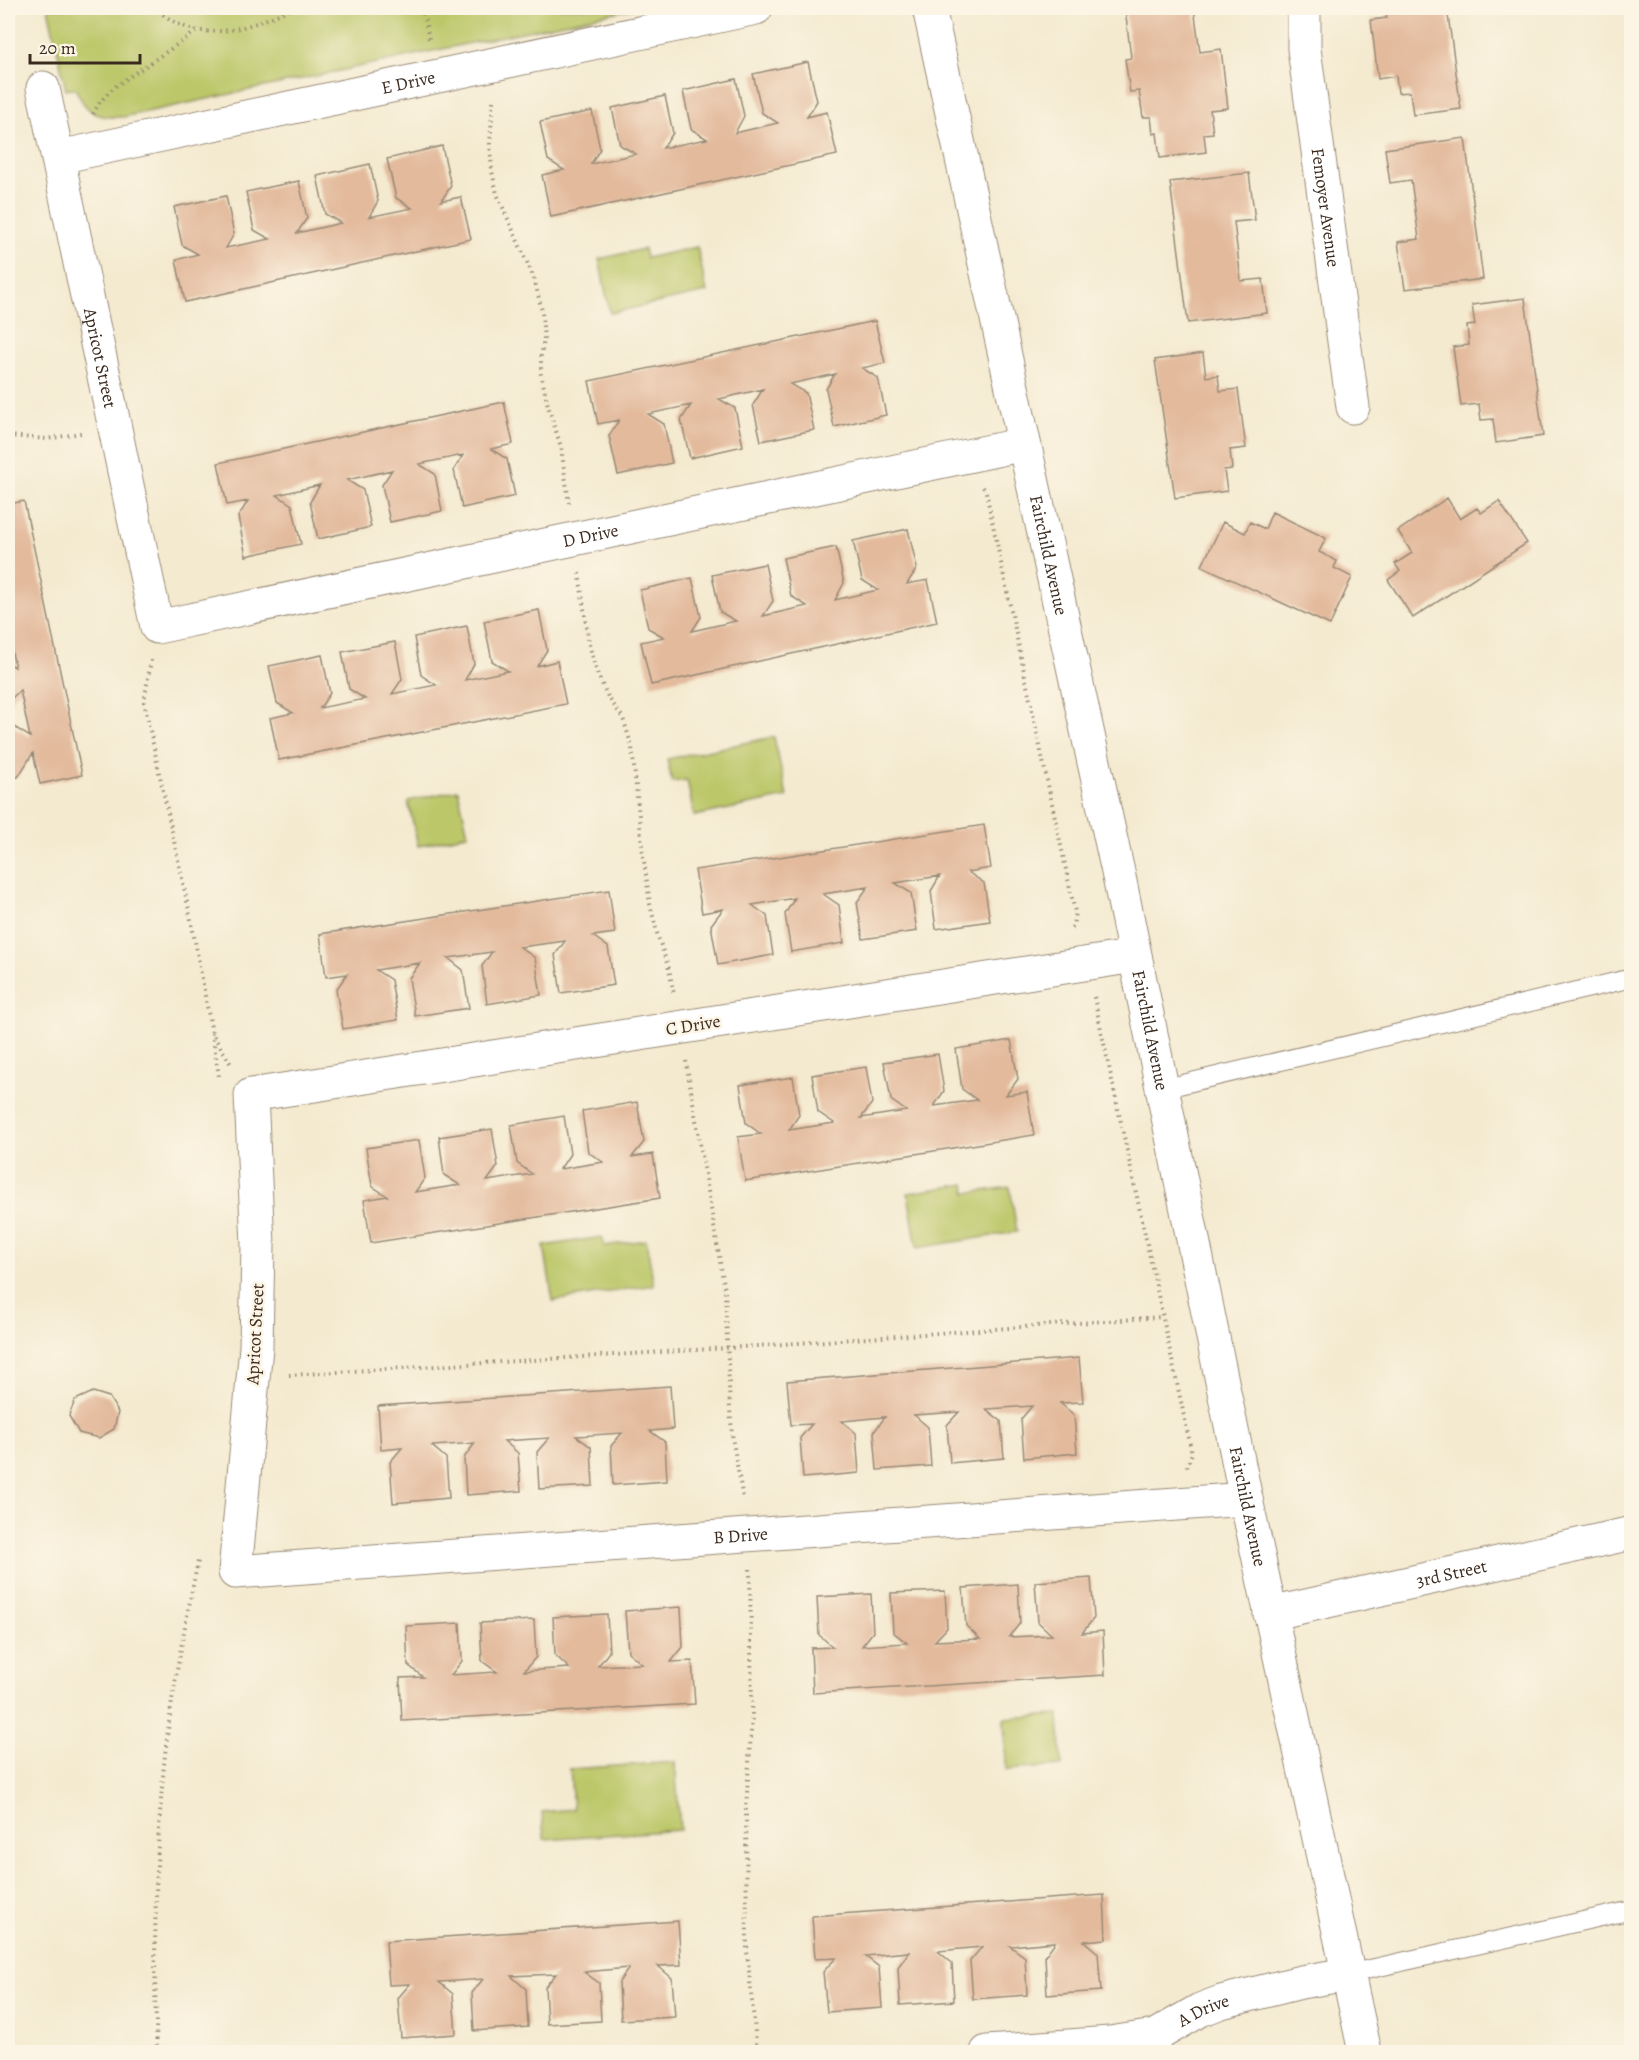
<svg xmlns="http://www.w3.org/2000/svg" width="1639" height="2060" viewBox="0 0 1639 2060" font-family="Alegreya,serif">
  <rect width="100%" height="100%" fill="#fcf5e5"/>
  <filter id="ink" filterUnits="userSpaceOnUse"><feTurbulence type="fractalNoise" baseFrequency=".0167" numOctaves="2"/><feDisplacementMap in="SourceGraphic" scale="12" xChannelSelector="R" yChannelSelector="G"/><feConvolveMatrix kernelMatrix="1 2 1 2 8 2 1 2 1" color-interpolation-filters="sRGB"/></filter>
  <filter id="wash" filterUnits="userSpaceOnUse"><feTurbulence type="fractalNoise" baseFrequency=".008" numOctaves="4" result="noise"/><feDisplacementMap in="SourceGraphic" scale="24" xChannelSelector="R" yChannelSelector="G"/><feGaussianBlur stdDeviation="1.35" result="paint"/><feColorMatrix in="noise" values="0 0 0 0 0 0 0 0 0 0 0 0 0 0 0 0 0 1.4 0 .05"/><feComposite in="paint" operator="in"/></filter>
  <g filter="url(#wash)">
    <rect width="100%" height="100%" fill="#f4ead0"/>
    <path fill="#bcc769" stroke="#7c7844" stroke-width="1.5" d="M48,8H635L123,117C96,119 86,113 75,88L66,90Z
      M697,247L707,292L610,313L599,259L644,249L646,258Z
      M774,737L787,797L694,816L687,780L672,782L667,759Z
      M458,790L468,834L418,846L408,801Z
      M965,1184L967,1193L1010,1187L1017,1232L917,1248L908,1193Z
      M602,1237L604,1246L646,1240L654,1285L553,1301L544,1246Z
      M1059,1715L1062,1766L1006,1770L1004,1718Z
      M675,1762L680,1830L544,1839L542,1812L573,1809L570,1769Z"/>
    <g id="blocks">
      <path fill="#e3ba9c" d="M1125,8H1194L1200,52L1221,49L1228,108L1210,110L1213,133L1204,134L1206,152L1160,158L1157,133L1153,134L1151,117H1143L1139,91L1130,92L1125,59L1131,58Z
        M1385,8H1447L1461,109L1413,115L1410,92L1398,93L1396,76L1378,79L1371,20L1387,18Z
        M808,62L817,101L807,117L827,112L837,155L551,217L542,175L564,170L548,160L540,122L592,111L600,149L591,164L636,154L620,145L612,108L665,96L673,133L663,148L707,139L691,129L683,91L736,79L744,116L735,133L778,123L762,113L753,74Z
        M1465,138L1483,279L1405,289L1398,242L1419,239L1411,180L1390,183L1385,149Z
        M442,146L451,186L441,201L461,197L471,239L185,302L176,260L198,254L182,245L174,207L226,196L234,234L226,248L270,239L254,230L246,192L299,181L307,218L297,233L341,223L325,214L317,176L370,164L378,201L369,217L412,208L396,198L387,159Z
        M1249,173L1255,220L1234,222L1241,281L1263,279L1267,313L1188,323L1170,182Z
        M1525,298L1543,436L1496,443L1493,419L1481,420L1479,404L1461,406L1453,347L1469,345L1467,326L1475,325L1472,305Z
        M875,321L885,363L862,368L878,378L886,415L834,427L826,389L835,374L790,384L806,393L814,430L761,441L753,405L763,389L719,399L735,408L743,446L690,458L681,420L691,405L648,414L664,424L672,463L618,475L609,436L619,420L598,424L589,381Z
        M1203,353L1206,377L1218,375L1220,391L1238,389L1246,448L1230,450L1232,469L1224,470L1227,491L1175,498L1155,360Z
        M504,402L513,444L491,449L507,459L515,496L462,508L454,470L463,455L419,464L435,474L442,511L390,522L382,485L392,470L347,480L363,490L371,527L318,539L310,502L320,485L277,495L292,505L301,544L246,556L238,517L248,501L227,505L218,463Z
        M1447,498L1460,519L1477,508L1481,513L1499,501L1527,543L1413,618L1388,580L1400,571L1395,564L1412,553L1398,531Z
        M24,501L82,775L40,784L33,753L18,777L8,779V723L30,737L20,690L8,702V663L15,667L8,633V504Z
        M1272,512L1326,538L1319,552L1337,561L1334,568L1352,577L1330,625L1202,566L1223,522L1245,533L1250,522L1265,529Z
        M908,529L917,568L907,584L928,580L937,622L651,685L641,642L664,637L648,628L640,590L692,578L701,617L692,631L736,621L720,612L712,575L765,564L773,601L763,616L807,606L791,596L783,558L836,547L844,583L835,600L878,590L862,580L853,541Z
        M539,610L547,650L537,666L557,661L566,704L279,760L270,718L293,713L277,703L269,666L322,655L330,693L320,708L365,699L349,689L342,652L395,642L402,679L392,694L436,685L421,675L414,637L467,626L474,664L465,680L508,671L492,661L484,621Z
        M984,825L991,868L968,872L984,883L990,921L936,929L931,891L940,876L895,883L911,893L917,931L863,939L857,902L868,887L823,894L839,905L844,943L791,952L785,914L795,898L752,905L767,916L773,955L718,965L711,925L723,909L702,913L695,870Z
        M609,890L615,933L593,936L608,947L614,985L561,993L555,955L565,941L520,947L535,958L541,995L487,1004L482,966L492,952L448,958L463,970L469,1008L415,1016L409,978L420,963L376,970L391,980L398,1020L343,1029L336,990L347,974L326,977L320,934Z
        M1011,1040L1018,1079L1006,1095L1027,1092L1034,1135L745,1181L738,1137L761,1134L746,1123L740,1085L793,1077L799,1115L789,1130L834,1123L818,1112L812,1075L866,1067L872,1103L861,1118L906,1111L891,1100L884,1062L938,1054L944,1091L934,1106L977,1100L962,1089L956,1049Z
        M637,1102L644,1142L632,1157L653,1154L660,1198L371,1243L364,1200L387,1196L372,1186L366,1148L419,1140L425,1178L415,1192L460,1185L444,1175L439,1137L492,1129L498,1166L487,1181L532,1174L517,1163L511,1125L564,1116L570,1154L560,1169L603,1162L588,1152L582,1111Z
        M1079,1358L1083,1402L1060,1403L1074,1415L1077,1453L1024,1458L1021,1419L1032,1406L986,1409L1001,1421L1004,1458L950,1463L947,1425L959,1412L914,1415L928,1427L931,1466L877,1470L874,1432L885,1417L842,1421L856,1433L859,1473L803,1478L800,1438L812,1424L791,1425L787,1381Z
        M670,1386L673,1429L650,1431L665,1442L667,1481L613,1485L611,1446L622,1433L576,1436L591,1447L593,1486L539,1489L537,1452L549,1438L504,1441L518,1453L521,1491L466,1495L464,1458L475,1443L432,1446L446,1458L449,1498L393,1503L390,1462L402,1448L381,1450L378,1406Z
        M93,1392L109,1397L118,1412L114,1429L99,1438L79,1433L69,1416L75,1400Z
        M1091,1578L1094,1618L1082,1633L1103,1631L1105,1675L813,1693L811,1648L833,1647L819,1635L817,1597L871,1594L873,1632L862,1646L907,1643L893,1632L891,1593L945,1591L947,1628L935,1641L980,1639L966,1626L963,1588L1018,1584L1020,1623L1009,1637L1052,1635L1038,1622L1035,1582Z
        M681,1607L683,1647L671,1662L692,1661L695,1704L402,1721L400,1678L423,1677L408,1665L406,1626L460,1623L462,1661L451,1675L497,1672L482,1661L480,1623L534,1620L536,1657L524,1671L569,1668L555,1655L553,1617L607,1614L609,1652L598,1666L642,1664L628,1652L625,1611Z
        M1104,1895L1106,1939L1084,1941L1098,1953L1101,1991L1047,1995L1045,1956L1055,1942L1010,1946L1025,1957L1027,1995L973,1999L970,1961L982,1947L938,1951L952,1963L954,2001L900,2005L898,1967L909,1952L865,1956L879,1967L882,2008L827,2012L823,1972L836,1958L815,1959L812,1916Z
        M678,1921L681,1965L658,1966L672,1978L675,2017L621,2020L619,1982L629,1968L584,1972L599,1983L601,2021L547,2024L545,1987L556,1974L511,1976L526,1989L528,2027L474,2031L472,1993L483,1979L439,1982L453,1994L456,2034L401,2038L398,1998L410,1984L389,1985L386,1941Z"/>
    </g>
  </g>
  <g filter="url(#ink)">
    <use href="#blocks" fill-opacity="0" stroke="#988a77" stroke-width="1.5"/>
    <g fill="none" stroke-linecap="round" stroke-linejoin="round">
      <g stroke="#988a77" stroke-width="20">
        <path id="service" d="M1162,1089L1632,978
          M1348,1974L1632,1910"/>
      </g>
      <g stroke="#988a77" stroke-width="35">
        <g id="minor">
          <path id="s1" d="M929,8L1118,872L1246,1499L1365,2052"/>
          <path id="s2" d="M1304,8V49L1353,407"/>
          <path id="s3" d="M43,88L157,627L1024,444"/>
          <path id="s4" d="M59,157L756,8"/>
          <path id="s5" d="M1135,956L251,1095L258,1245L256,1347L235,1572L1246,1499"/>
          <path id="s6" d="M1270,1614L1632,1533"/>
          <path id="s7" d="M987,2052L1110,2043L1155,2036L1200,2010L1221,2002L1301,1982L1348,1974"/>
        </g>
      </g>
      <path stroke="#988a77" stroke-width="4" stroke-dasharray="1.5 4.5" stroke-linecap="butt" d="M153,8C163,14 174,23 185,27C222,40 260,22 293,8
        M422,8L430,43
        M493,101L490,144L492,171L497,194L534,278L542,311L544,340L541,356V374L548,406L561,447L569,503
        M93,114L100,102L113,88L200,29
        M8,436L47,439L81,433
        M983,487L986,492L1075,912L1073,926L1070,930
        M579,573L589,644L597,673L608,697L623,718L632,747L642,846L650,904L658,937L669,969L674,995
        M151,660L144,702L191,920L212,1033L232,1066
        M1094,997L1192,1453L1187,1467
        M212,1033L219,1076
        M686,1061L725,1291L730,1410L733,1442L743,1499
        M289,1375L728,1348L1162,1317
        M750,1569L752,1716L746,1809L747,1951L757,2052
        M157,2052C153,1953 155,1854 165,1755C172,1690 185,1625 198,1561"/>
      <use href="#service" stroke="#fff" stroke-width="18"/>
      <use href="#minor" stroke="#fff" stroke-width="33"/>
    </g>
  </g>
  <g text-anchor="middle" dominant-baseline="central" stroke-width="5" stroke-linejoin="round" paint-order="stroke">
    <g font-size="18" fill="#3b2a1e" stroke="#fcf5e5">
      <text stroke="none"><textPath href="#s4" startOffset="357">E Drive</textPath></text>
      <text stroke="none"><textPath href="#s2" startOffset="201">Femoyer Avenue</textPath></text>
      <text stroke="none"><textPath href="#s3" startOffset="276">Apricot Street</textPath></text>
      <text stroke="none"><textPath href="#s3" startOffset="994">D Drive</textPath></text>
      <text stroke="none"><textPath href="#s1" startOffset="560">Fairchild Avenue</textPath></text>
      <text transform="translate(693 1025) rotate(-9)">C Drive</text>
      <text stroke="none"><textPath href="#s1" startOffset="1046">Fairchild Avenue</textPath></text>
      <text transform="translate(255 1334) rotate(-87)">Apricot Street</text>
      <text stroke="none"><textPath href="#s1" startOffset="1532">Fairchild Avenue</textPath></text>
      <text stroke="none"><textPath href="#s5" startOffset="1880">B Drive</textPath></text>
      <text stroke="none"><textPath href="#s6" startOffset="186">3rd Street</textPath></text>
      <text stroke="none"><textPath href="#s7" startOffset="224">A Drive</textPath></text>
    </g>
  </g>
  <rect width="1639" height="2060" fill="none" stroke="#fcf5e5" stroke-width="30"/>
  <path d="M30 54v9h110v-9" fill="none" stroke="#3b2a1e" stroke-width="3"/>
  <text x="39" y="54" font-size="18" fill="#3b2a1e" stroke="#fcf5e5" stroke-width="4.5" paint-order="stroke">20 m</text>
</svg>
